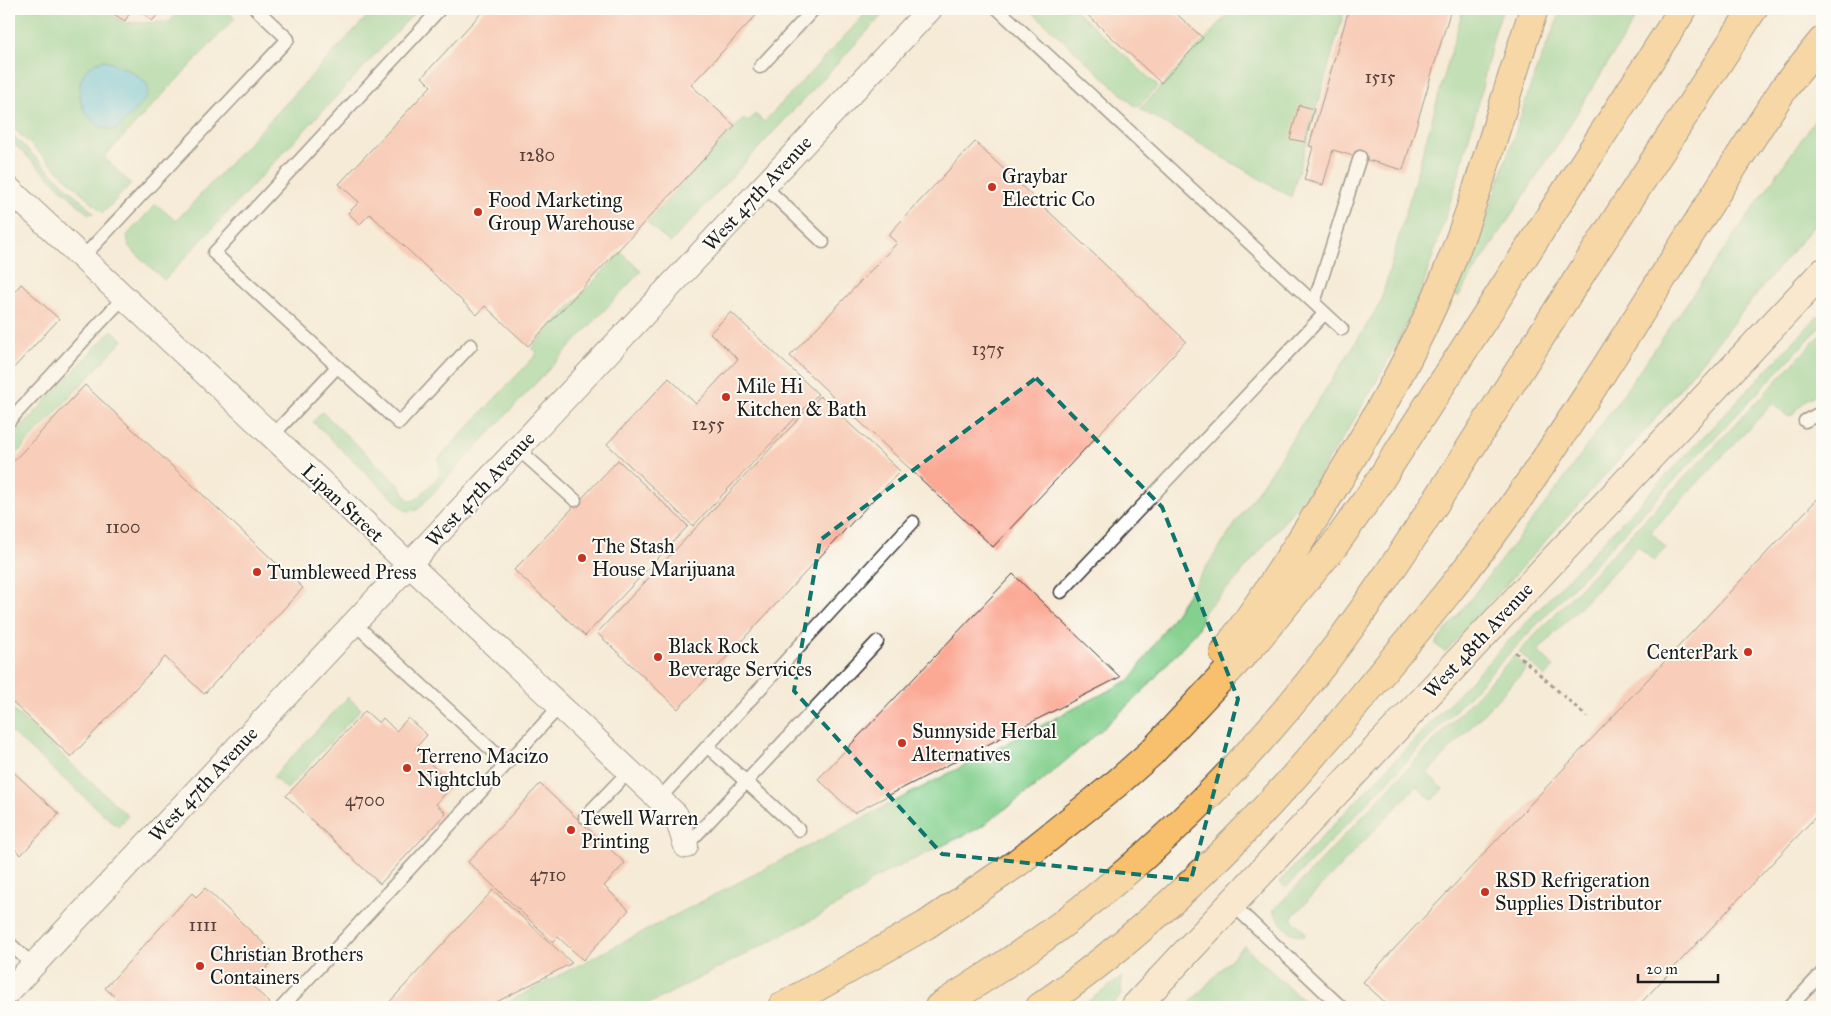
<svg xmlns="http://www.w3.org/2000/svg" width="1831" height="1016" viewBox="0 0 1831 1016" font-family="'IM FELL Great Primer',serif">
  <rect width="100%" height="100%" fill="#fdfcf7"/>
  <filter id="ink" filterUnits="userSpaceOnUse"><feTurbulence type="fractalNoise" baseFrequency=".02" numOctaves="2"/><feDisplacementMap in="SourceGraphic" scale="10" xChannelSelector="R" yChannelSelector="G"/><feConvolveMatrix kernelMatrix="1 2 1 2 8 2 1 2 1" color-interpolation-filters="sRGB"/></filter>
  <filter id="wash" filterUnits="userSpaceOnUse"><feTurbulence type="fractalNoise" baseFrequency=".0096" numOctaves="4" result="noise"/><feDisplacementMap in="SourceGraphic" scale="20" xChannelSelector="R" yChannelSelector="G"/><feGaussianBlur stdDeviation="1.12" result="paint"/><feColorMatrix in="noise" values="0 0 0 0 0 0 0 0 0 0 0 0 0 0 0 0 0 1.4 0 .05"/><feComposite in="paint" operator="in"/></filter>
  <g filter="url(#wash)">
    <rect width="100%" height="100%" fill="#f6ebd7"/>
    <path fill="#84d08e" stroke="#507655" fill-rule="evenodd" d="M9,9H101L125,23L169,22L181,9H225L235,18L104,157L131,184L103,213L9,124ZM104,60L131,71L148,85L117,130C108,130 102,126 96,121C68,100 84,87 96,62Z
      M374,9H418L164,280L129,247L127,235L156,204L176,221Z
      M870,9H888L670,243L647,222L743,119L748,122L755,114L764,122Z
      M1029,9H1074L1158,86L1137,108Z
      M1233,9H1345L1291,197L1140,109Z
      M1463,9H1503L1494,34L1479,101L1456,184L1423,286L1404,329L1378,379L1349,428L1305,496L1235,581L1204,611L1198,629L1145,689L1099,732L1035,787L979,828L873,879L859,893L819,916L643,1007H498L1131,679L1326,389L1380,304Z
      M1562,9H1641L1559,142L1458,297L1454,292L1489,211L1535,73Z
      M1822,110V216L1758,292L1651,424L1445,652L1435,644L1556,490Z
      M9,132L94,213L88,214L9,139Z
      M621,252L641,271L417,510L406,511L313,422L322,412L400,486L408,500L413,501L419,497L441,474L439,458L537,354L531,348Z
      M1819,315L1822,318V325L1286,888L1279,882Z
      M112,330L123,340L9,462V440Z
      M1822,333V393C1809,395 1800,406 1791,416L1786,415L1773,403L1651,532L1666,548L1654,561L1638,546L1538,651L1554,667L1545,677L1519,652Z
      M1514,656L1527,668L1427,773L1443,789L1432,800L1416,786L1291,918L1306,933L1304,936C1285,934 1283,925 1273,911Z
      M348,697L361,709L287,789L273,777Z
      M9,706L128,816L118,827L9,730Z
      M1244,945V946L1310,1007H1186Z
      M1122,977L1121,995L1110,1007H1080Z"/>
    <path fill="#63c7e1" stroke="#40727e" d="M104,60L131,71L148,85L147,97L117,130C78,132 63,69 104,60Z"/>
    <g id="blocks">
      <path fill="#fba994" d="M105,9H132L125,21Z
        M139,9H163L152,21Z
        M485,9H762L691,85L735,126L528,346L485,306L477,315L370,214L360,224L348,213L359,202L339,184L431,86L422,77Z
        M1081,9H1171L1203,38L1161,83Z
        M1349,9H1451L1403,170L1333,150L1323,185L1304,180L1313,147L1309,146Z
        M1299,105L1314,109L1305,142L1290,139Z
        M975,142L1186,341L993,547L790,356L897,243L888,235Z
        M21,284L59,319L9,373V298Z
        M731,312L818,394L693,526L607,444L669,378L696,404L738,359L710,333Z
        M85,385L303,588L204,694L165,657L71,757L9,699V466Z
        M820,396L900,471L678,709L597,633Z
        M618,460L688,526L585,636L514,570Z
        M1822,494V810L1637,1007H1390L1363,982Z
        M1013,574L1120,677L854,813L818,779Z
        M365,711L379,723L383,718L396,731L408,718L427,735L415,749L453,785L436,804L446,813L380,884L286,796Z
        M9,768L59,814L21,855L9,843Z
        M540,784L625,863L604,886L629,910L583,960L558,937L553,942L468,862Z
        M205,888L274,953L267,960L270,964L259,976L256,973L248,982L270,1003L266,1007H126L105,988L192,893L196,897Z
        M493,890L572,963L487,1007H385Z"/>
    </g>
  </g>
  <g filter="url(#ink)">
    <use href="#blocks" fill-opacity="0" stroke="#3d3b38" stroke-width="1"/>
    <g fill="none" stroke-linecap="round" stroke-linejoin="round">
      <g stroke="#3d3b38" stroke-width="15">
        <path id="lane" d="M440,9L214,253L399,423L471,345
          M998,9L1342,329
          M760,67L814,9
          M764,186L823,242
          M82,258L288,39L256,9
          M1314,303L1360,157
          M9,421L124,297
          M1805,421L1822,412
          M272,436L337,367
          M517,448L575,500
          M1061,592L1325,313
          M354,623L507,764
          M707,746L799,830
          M659,799L913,522
          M585,817L629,771
          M686,846L877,642
          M1232,904L1341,1007
          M9,943L33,965
          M282,1007L560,706
          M1790,1007L1822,973"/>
      </g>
      <g stroke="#3d3b38" stroke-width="26">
        <path id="street" d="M9,189L676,815L686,846
          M9,991L930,9"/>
      </g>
      <g stroke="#3d3b38" stroke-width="30">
        <path id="secondary" d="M1135,1007L1822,273"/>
      </g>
      <g stroke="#3d3b38" stroke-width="30">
        <path id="highway" d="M1224,653C1262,601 1297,547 1331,492C1374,422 1415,351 1446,275C1481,188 1504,97 1534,9
          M782,1007L926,925L1017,863L1117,783L1151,753L1254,643L1333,547L1373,491L1683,9
          M939,1007C983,979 1027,951 1069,919C1171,839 1265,744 1342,639C1412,544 1473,443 1536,344C1607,232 1681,121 1753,9
          M1040,1007C1165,920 1266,814 1362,697C1413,635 1465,574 1511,509C1607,372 1692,227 1785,87L1822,41"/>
      </g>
      <path stroke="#3d3b38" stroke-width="3" stroke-dasharray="4 4" stroke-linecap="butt" d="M1515,652L1587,717"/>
      <use href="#lane" stroke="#fff" stroke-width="12"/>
      <use href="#street" stroke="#fff" stroke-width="24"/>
      <use href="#secondary" stroke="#fce5c4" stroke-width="28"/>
      <use href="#highway" stroke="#f8bf6c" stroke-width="28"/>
    </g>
  </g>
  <path d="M0 0H1831V1016H0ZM1036,378L1162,507L1238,699L1191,880L942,854L794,691L820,540Z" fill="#f6ebd7" fill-opacity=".55" fill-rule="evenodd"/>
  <path fill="none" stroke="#0f766e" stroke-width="4" stroke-dasharray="10 6" stroke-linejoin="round" d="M1036,378L1162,507L1238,699L1191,880L942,854L794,691L820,540Z"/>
  <g fill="#c8321e" stroke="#fdfcf7" stroke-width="2">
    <circle cx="992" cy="187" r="5"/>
    <circle cx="478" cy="212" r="5"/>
    <circle cx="726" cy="397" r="5"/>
    <circle cx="582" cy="558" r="5"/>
    <circle cx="257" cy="572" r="5"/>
    <circle cx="1748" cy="652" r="5"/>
    <circle cx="658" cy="657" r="5"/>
    <circle cx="902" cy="743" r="5"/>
    <circle cx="407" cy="768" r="5"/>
    <circle cx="571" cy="830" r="5"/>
    <circle cx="1485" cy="892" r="5"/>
    <circle cx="200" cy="966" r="5"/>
  </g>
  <g text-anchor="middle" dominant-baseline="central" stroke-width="4" stroke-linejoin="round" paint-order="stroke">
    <g font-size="18" fill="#543f3a">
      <text x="1380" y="77">1515</text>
      <text x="537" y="155">1280</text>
      <text x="988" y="349">1375</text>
      <text x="708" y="424">1255</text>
      <text x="123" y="527">1100</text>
      <text x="365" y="800">4700</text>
      <text x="548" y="875">4710</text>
      <text x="203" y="925">1111</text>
    </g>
    <g font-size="20" fill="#1c1c1c" stroke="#fdfcf7" text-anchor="start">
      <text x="1002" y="176">Graybar<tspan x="1002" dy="23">Electric Co</tspan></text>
      <text x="488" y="200">Food Marketing<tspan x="488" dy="23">Group Warehouse</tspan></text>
      <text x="736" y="386">Mile Hi<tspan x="736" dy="23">Kitchen &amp; Bath</tspan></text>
      <text x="592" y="546">The Stash<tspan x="592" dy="23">House Marijuana</tspan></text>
      <text x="267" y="572">Tumbleweed Press</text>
      <text x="668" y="646">Black Rock<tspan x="668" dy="23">Beverage Services</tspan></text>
      <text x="1738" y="652" text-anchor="end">CenterPark</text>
      <text x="912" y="731">Sunnyside Herbal<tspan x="912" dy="23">Alternatives</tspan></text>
      <text x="417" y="756">Terreno Macizo<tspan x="417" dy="23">Nightclub</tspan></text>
      <text x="581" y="818">Tewell Warren<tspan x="581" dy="23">Printing</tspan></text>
      <text x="1495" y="880">RSD Refrigeration<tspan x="1495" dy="23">Supplies Distributor</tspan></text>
      <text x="210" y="954">Christian Brothers<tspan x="210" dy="23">Containers</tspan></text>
    </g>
    <g font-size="20" fill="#1c1c1c" stroke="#fdfcf7">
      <text transform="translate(757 193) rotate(-47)">West 47th Avenue</text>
      <text transform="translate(480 489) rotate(-47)">West 47th Avenue</text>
      <text transform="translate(343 503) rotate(43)">Lipan Street</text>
      <text transform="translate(1478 640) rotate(-47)">West 48th Avenue</text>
      <text transform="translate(203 784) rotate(-47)">West 47th Avenue</text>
    </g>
  </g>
  <rect width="1831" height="1016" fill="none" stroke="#fdfcf7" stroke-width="30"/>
  <path d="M1638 974v8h80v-8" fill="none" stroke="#1c1c1c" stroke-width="2.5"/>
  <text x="1646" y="974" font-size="15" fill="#1c1c1c" stroke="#fdfcf7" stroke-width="4" paint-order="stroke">20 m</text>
</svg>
